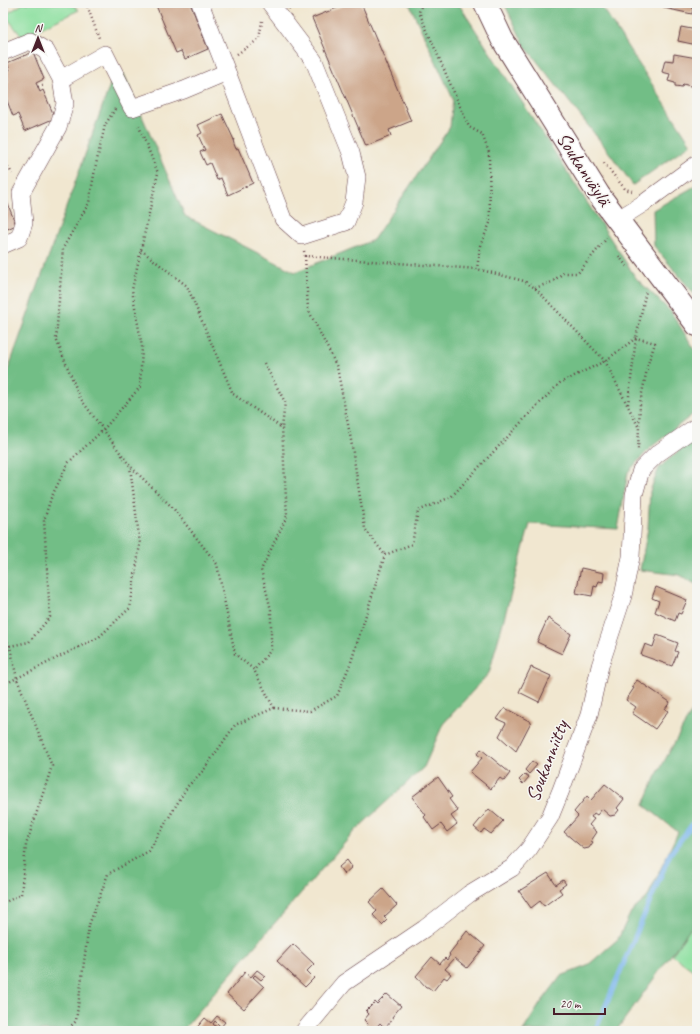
<svg xmlns="http://www.w3.org/2000/svg" width="700" height="1034" viewBox="0 0 700 1034" font-family="Caveat,sans-serif">
  <rect width="100%" height="100%" fill="#f6f6f2"/>
  <filter id="ink" filterUnits="userSpaceOnUse"><feTurbulence type="fractalNoise" baseFrequency=".025" numOctaves="2"/><feDisplacementMap in="SourceGraphic" scale="8" xChannelSelector="R" yChannelSelector="G"/><feConvolveMatrix kernelMatrix="1 2 1 2 8 2 1 2 1" color-interpolation-filters="sRGB"/></filter>
  <filter id="wash" filterUnits="userSpaceOnUse"><feTurbulence type="fractalNoise" baseFrequency=".012" numOctaves="4" result="noise"/><feDisplacementMap in="SourceGraphic" scale="16" xChannelSelector="R" yChannelSelector="G"/><feGaussianBlur stdDeviation="0.9" result="paint"/><feColorMatrix in="noise" values="0 0 0 0 0 0 0 0 0 0 0 0 0 0 0 0 0 1.4 0 .05"/><feComposite in="paint" operator="in"/></filter>
  <g filter="url(#wash)">
    <rect width="100%" height="100%" fill="#f1e7d0"/>
    <path fill="#8ee0a0" stroke="#6c8066" d="M24,3H71L79,10L22,37L5,15Z
      M697,919V973L672,955Z"/>
    <path fill="#72be86" stroke="#5e6e58" d="M409,3H458L636,278L671,312L697,353V411L650,448L628,472L618,529L530,524L489,673L443,724L424,767L356,830L266,933L182,1031H3V384L111,82L124,74L185,216L295,272L373,240L450,127L453,99Z
      M504,3H599L691,144L633,185L605,147L525,46Z
      M697,185V293L695,295L654,246L653,210Z
      M697,438V585L680,575L640,570L648,528L650,491L659,468L677,452Z
      M697,702V919L616,1031H523L540,1004L561,976L587,966L618,939L631,912L647,898L678,832L644,805L655,778Z"/>
    <g fill="none" stroke-linecap="round" stroke-linejoin="round">
      <path stroke="#79b5eb" stroke-width="5" d="M595,1031L670,854L697,818"/>
    </g>
    <g id="blocks">
      <path fill="#cca589" d="M155,3H190L208,49L185,59L181,51L176,53Z
        M286,3H305L289,9Z
        M349,3H361L411,121L389,130L391,136L366,146L312,18Z
        M665,3H690L693,9L692,14L664,8Z
        M681,27L697,30V45L678,41Z
        M33,52L44,79L36,83L40,92L43,90L55,118L25,131L18,114L13,116L4,93L8,92L4,83L9,81L6,72L10,70L7,63Z
        M674,54L697,58V75L694,87L683,84L682,87L675,86V83L668,81L670,74L662,72L665,60L673,61Z
        M222,114L234,140H233L234,144L236,149L238,148L253,183L228,195L221,178L217,180L210,163L206,165L200,152L205,150L198,135L202,133L198,125Z
        M5,197L16,225L3,231V198Z
        M581,568L604,573L603,582L599,581L597,587L594,586L592,596L576,593Z
        M656,587L687,600L681,614L678,613L675,621L655,612L659,601L652,598Z
        M548,618L571,634L562,654L537,642Z
        M657,635L678,643L675,651L678,652L672,666L641,655L645,644L653,647Z
        M531,667L551,676L539,702L519,692Z
        M637,680L670,702L665,709L668,711L655,729L632,713L636,707L626,700L634,688L632,687Z
        M505,708L531,722L516,751L499,736L506,723L497,719Z
        M481,749L510,773L504,781L500,778L491,789L470,772L482,758L477,754Z
        M532,761L537,765L529,774L525,770Z
        M525,774L529,777L523,784L519,780Z
        M438,777L452,797L449,799L458,811L451,816L457,824L447,832L441,824L433,830L424,817L426,815L412,797Z
        M605,784L624,799L617,808L619,810L615,815L610,816L602,809L597,815L594,813L591,817L594,819L589,825L597,832L591,841L593,842L589,848L584,849L564,832L578,816L574,812L587,796L591,800Z
        M489,809L503,821L491,834L484,829L481,833L474,827Z
        M347,860L352,867L344,874L339,867Z
        M548,873L556,885L563,880L566,884L559,889L562,893L544,906L540,901L531,908L519,891Z
        M383,889L397,905L384,917L387,920L382,925L373,915L377,911L369,902Z
        M467,931L485,946L467,968L455,958L445,969L451,974L447,979L444,977L433,991L428,987H426L416,976L432,957L440,964L445,958L447,960L450,955L449,954Z
        M293,944L314,964L307,971L314,978L305,987L277,961Z
        M257,970L265,976L261,980L255,975L253,977L264,987L244,1009L227,994L245,972L251,977Z
        M387,994L401,1006L392,1017L393,1019L385,1028L380,1023L373,1031L367,1026L368,1024L364,1020L369,1014L366,1011L375,1002L377,1004Z
        M217,1016L225,1022L221,1027L215,1021L213,1024L221,1031H194L205,1018L211,1023Z"/>
    </g>
  </g>
  <g filter="url(#ink)">
    <use href="#blocks" fill-opacity="0" stroke="#633d44" stroke-width="1"/>
    <g fill="none" stroke-linecap="round" stroke-linejoin="round">
      <g stroke="#633d44" stroke-width="18">
        <path id="minor" d="M200,3L227,72
          M3,52L30,41L46,51L61,79
          M617,220L644,203L697,164
          M3,245L19,238L24,223L21,193L58,127L65,104L61,79L105,54L132,108L184,90L227,72L283,219L302,236L346,222L354,202L357,177L351,153L314,61L270,3
          M304,1031L344,983L424,929L469,894L512,868L529,849L550,817L561,790L589,715L600,666L623,596L631,557L634,495L641,470L657,454L697,426"/>
      </g>
      <g stroke="#633d44" stroke-width="24">
        <path id="major" d="M485,3L502,39L599,195L697,325"/>
      </g>
      <path stroke="#633d44" stroke-width="2.5" stroke-dasharray="1 3" stroke-linecap="butt" d="M86,3L99,38
        M422,3L419,12L469,127L482,134L489,153L490,223L480,246L477,269
        M237,54L259,39L262,21
        M38,87L45,85
        M115,109L105,125L95,169L89,203L63,248L56,339L80,398L130,466L173,508L217,564L235,654L254,670L274,708
        M3,156L12,174
        M604,163L625,189L632,191
        M141,250L187,286L233,394L282,428L287,516L261,570L271,610V650L254,670
        M304,251L305,256L477,269L524,281L535,288L605,361L638,426
        M305,256L308,309L337,367L351,440L365,529L385,555
        M619,256L628,268
        M535,288L552,282L563,273H578L607,238
        M264,363L285,402L282,428
        M628,404L636,338L646,291
        M3,635L10,646L17,679L52,766L26,845L21,895L3,903
        M3,656L10,646L29,642L50,617L44,520L51,498L68,463L103,430L140,387L142,347L132,290L158,173L138,124
        M3,685L99,637L130,608L140,544L130,467
        M66,1031L76,1021L89,925L108,874L149,851L187,787L203,771L235,725L274,708L310,711L337,696L351,662L385,555L412,544L418,511L451,497L529,414L560,383L605,361L636,338L655,343L648,364L640,403L638,450"/>
      <use href="#minor" stroke="#fff" stroke-width="17"/>
      <use href="#major" stroke="#fff" stroke-width="22"/>
    </g>
  </g>
  <g text-anchor="middle" dominant-baseline="central" stroke-width="3" stroke-linejoin="round" paint-order="stroke">
    <g font-size="20" fill="#4a1f2b" stroke="#f6f6f2">
      <text transform="translate(584 169) rotate(57)">Soukanväylä</text>
      <text transform="translate(547 761) rotate(-69)">Soukanniitty</text>
    </g>
  </g>
  <rect width="700" height="1034" fill="none" stroke="#f6f6f2" stroke-width="16"/>
  <g transform="translate(38 38)" stroke="#f6f6f2" stroke-width="3" paint-order="stroke">
  <path d="M0-3L7 15L0 10L-7 15Z" fill="#4a1f2b"/>
  <text y="-6" font-size="11" font-weight="bold" text-anchor="middle" fill="#4a1f2b">N</text>
  </g>
  <path d="M554 1008v6h51v-6" fill="none" stroke="#4a1f2b" stroke-width="2"/>
  <text x="560" y="1008" font-size="12" fill="#4a1f2b" stroke="#f6f6f2" stroke-width="3" paint-order="stroke">20 m</text>
</svg>
